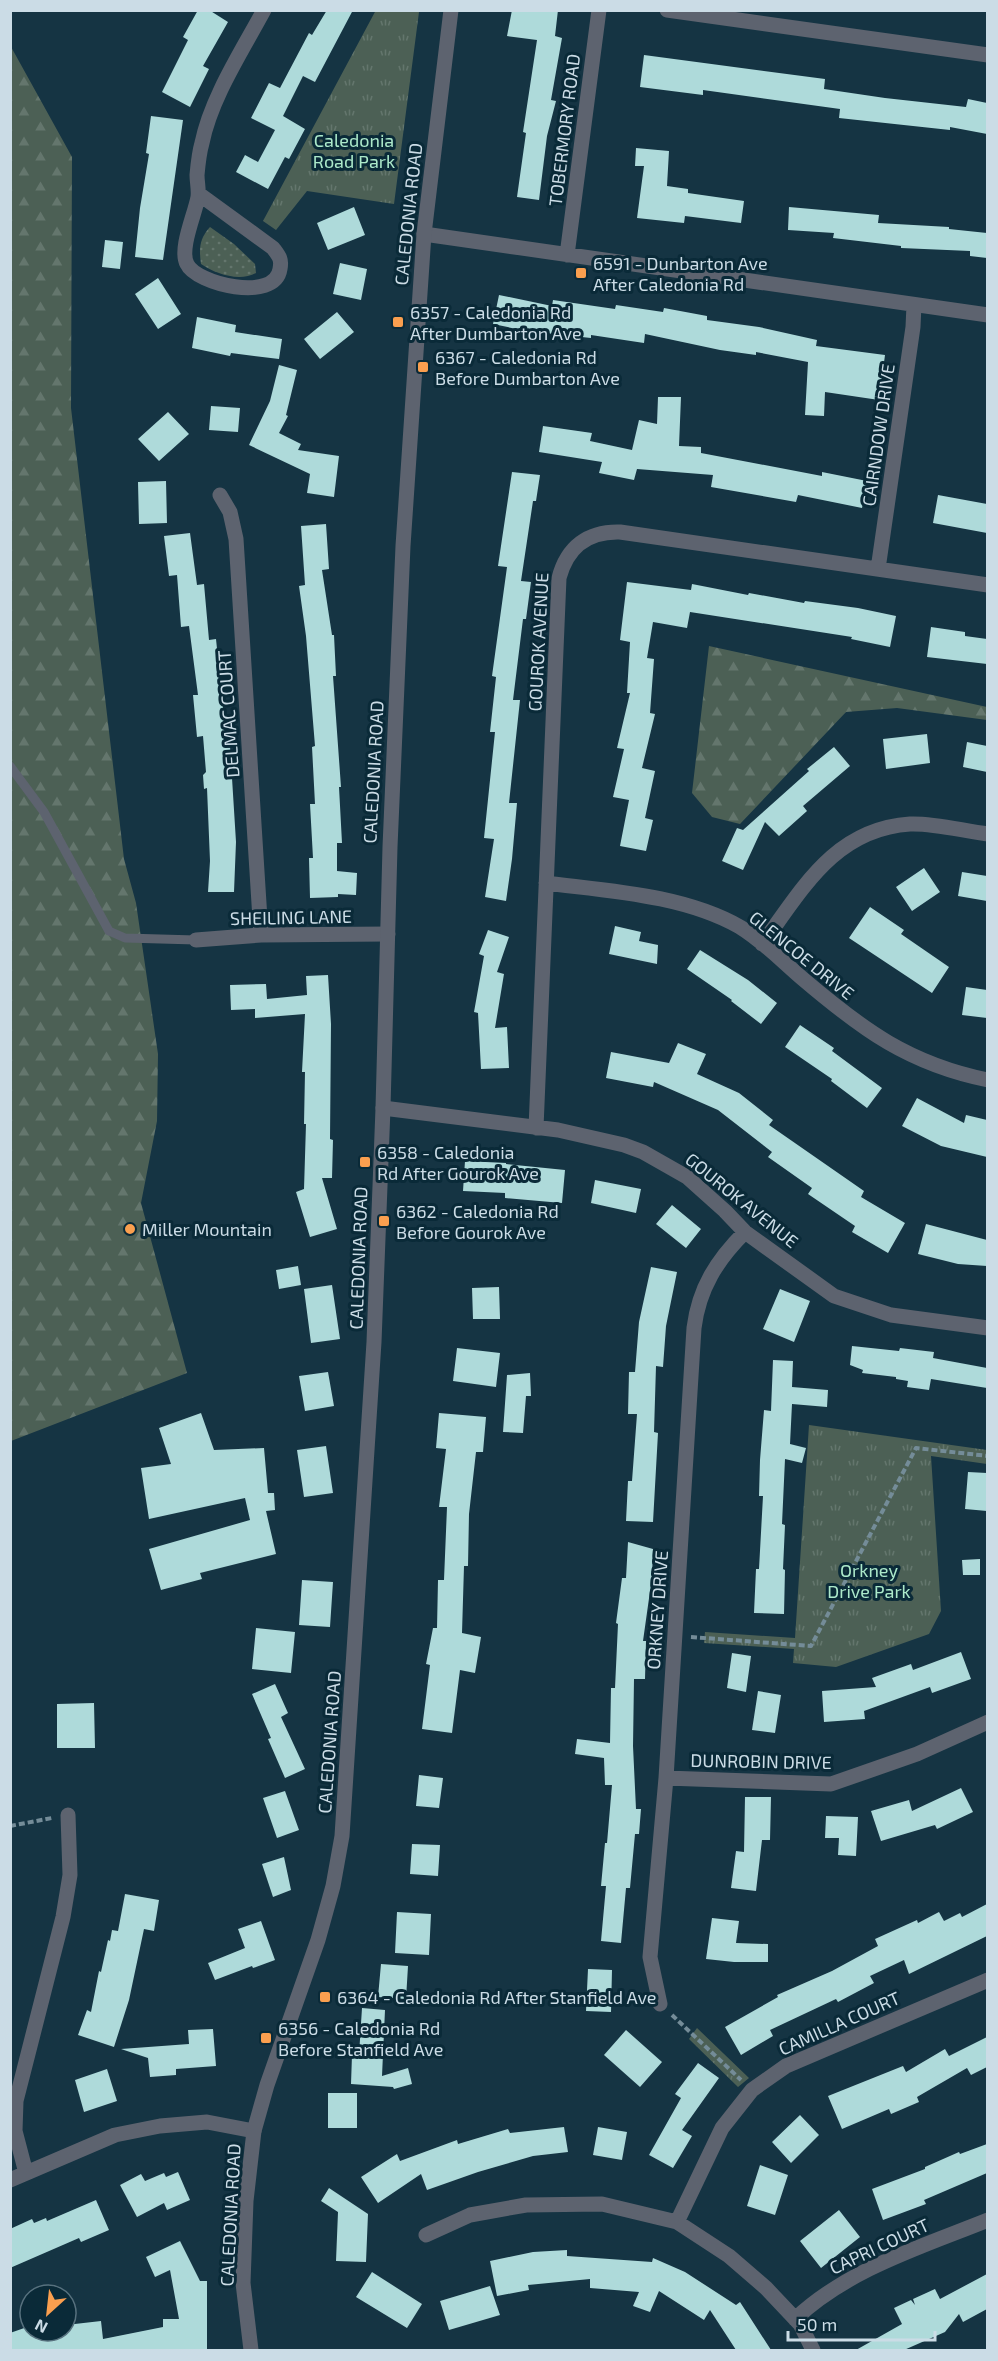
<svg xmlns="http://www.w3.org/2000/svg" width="998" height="2361" viewBox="0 0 998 2361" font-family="'Exo 2',sans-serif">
  <defs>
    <pattern id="grass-dots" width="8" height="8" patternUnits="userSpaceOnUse" patternTransform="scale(1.5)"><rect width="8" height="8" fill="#4c6055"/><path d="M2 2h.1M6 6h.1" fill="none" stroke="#64766d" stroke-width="1.8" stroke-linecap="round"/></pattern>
    <pattern id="forest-firs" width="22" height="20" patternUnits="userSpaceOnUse" patternTransform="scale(1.5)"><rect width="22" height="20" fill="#4c6055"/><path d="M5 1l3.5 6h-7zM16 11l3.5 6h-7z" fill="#64766d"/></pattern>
    <pattern id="park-tufts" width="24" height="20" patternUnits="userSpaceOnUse" patternTransform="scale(1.5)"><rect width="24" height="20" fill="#4c6055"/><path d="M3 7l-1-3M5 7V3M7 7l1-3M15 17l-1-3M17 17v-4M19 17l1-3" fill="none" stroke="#64766d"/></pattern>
  </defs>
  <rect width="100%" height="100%" fill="#153443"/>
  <path fill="url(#grass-dots)" d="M210,227L234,244L255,264L256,273C239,282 216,274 201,264C199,249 199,239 210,227Z"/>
  <path fill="url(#forest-firs)" d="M10,45L72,157L71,408L124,859L136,903L158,1054L157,1121L141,1203L187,1373L11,1441Z
    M709,646L987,707V720L897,708L846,712L740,824L712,817L692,793Z"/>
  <path fill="url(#park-tufts)" d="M376,10L419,12L394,204L307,191L276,230L263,221Z
    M809,1425L987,1450V1464L931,1456L941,1611L929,1634L836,1667L793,1663L794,1649L704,1643L705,1632L795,1638Z
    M697,2028L749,2078L738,2087L689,2039Z"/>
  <path fill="#aedada" d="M198,10H209L228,22L203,66L209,69L190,107L162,92L188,40L183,37Z
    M327,10H353L315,82L303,76L283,116L305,129L289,159L285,157L268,189L236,172L245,155L258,162L275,130L251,118L269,83L280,88L309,33L312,35Z
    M512,10H558L555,36L562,38L551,100L556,101L547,136L539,200L517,197L526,133L523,132L537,40L507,36Z
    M644,55L825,79L824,89L885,98L966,107L968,99L987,103V134L950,127V130L839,118L840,109L703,90V95L640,87Z
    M151,116L183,120L163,260L135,257L140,208L149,154L146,153Z
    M636,148L669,151L667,186L688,189V193L744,201L741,223L685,216L684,223L637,218L644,166H635Z
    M354,207L365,235L328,250L317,223Z
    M789,207L879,215L878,223L949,227V229L987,233V258L970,256V251L901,248V246L833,238L834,233L788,230Z
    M105,240L123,242L120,269L102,267Z
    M340,263L367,269L361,300L333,294Z
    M158,278L181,314L158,329L135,294Z
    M499,295L552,306L553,300L615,309L616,305L663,312L664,308L707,316V320L759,327L817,340L816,346L885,355L879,400L825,392L824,416L805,415L808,362L756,352V355L720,350L645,334L644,343L591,335V338L526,331L493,324Z
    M337,312L354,332L320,359L304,339Z
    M197,317L236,325L235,332L282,339L279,359L231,353L230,356L192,348Z
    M279,365L297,370L286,415L288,416L279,433L301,444L298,450L339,456L334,497L307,493L310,474L249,445L270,401Z
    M658,397H681L679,446L701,447V453L822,476V472L867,481L862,508L798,495L796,502L711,487L713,475L637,469L634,480L599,473L602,462L539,452L543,426L592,433L590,441L632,450L639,420L657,424Z
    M211,406L240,408L238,432L209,430Z
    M168,412L189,434L159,461L138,439Z
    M512,472L540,475L536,501H533L521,581L531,582L526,619H523L513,700H520L509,803H517L512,859L506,901L485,897L494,839L484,838L495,732H490L496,677L492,676L507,567L498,566Z
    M166,481L167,523L139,524L138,482Z
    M938,495L987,504V533L933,523Z
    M326,524L329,569L322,570L332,635H334L336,676H333L341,787H339L342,843H337V871L357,873L356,895L338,894V897L310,898L309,858H313L310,804H315L312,747L315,746L306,636L299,586L305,585L301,526Z
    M190,533L197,585L204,584L209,640L216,639L227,746H230L236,842L234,892H208L210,861L207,788L204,789L203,775L206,772L203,736L197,737L193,695H198L189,626L181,627L177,575L169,576L164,536Z
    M627,582L691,590L692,584L748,595L749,593L804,603L805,601L858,608L896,616L890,647L851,639L852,637L690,612L687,628L653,622L647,658L654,659L650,713L655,714L642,768L655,771L645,818L653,820L646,851L620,846L629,800L613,797L624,749L617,748L630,693H627L630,642L620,640Z
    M931,627L965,632V636L987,639V664L927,657Z
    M927,734L930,763L886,769L883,739Z
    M967,742L987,746V772L963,767Z
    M834,747L850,766L803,806L807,811L779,836L765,822L743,870L722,861L737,828L743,830L809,771L807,769Z
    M924,868L940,892L912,911L896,887Z
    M962,872L987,876V901L958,896Z
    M870,907L904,930L901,934L949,967L932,993L849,938Z
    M615,926L641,932L639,941L658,945L657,964L609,954Z
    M488,930L509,937L497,972L504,974L495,1028L507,1027L509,1068L481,1069L478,1013L474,1012L484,956L479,954Z
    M700,950L748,980L777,1003L761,1024L731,1001L732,1000L687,969Z
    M328,975L331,1024L330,1139L333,1140L332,1178H322L337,1229L310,1237L296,1192L304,1189L306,1124H304L305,1072H302L305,1014L255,1018V1009L231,1010L230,985L266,984L267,999L307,995L306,976Z
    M966,987L987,990V1018L962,1015Z
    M800,1025L834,1048L832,1051L882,1088L867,1108L831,1081L832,1079L785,1047Z
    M678,1043L706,1054L697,1074L739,1093L773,1120L769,1125L864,1191L861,1197L905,1223L888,1253L852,1232L855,1226L808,1194L812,1188L768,1157L772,1152L718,1110L654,1082L653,1087L606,1078L611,1052L669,1063Z
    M917,1098L964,1123L966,1115L987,1120V1157L941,1146L902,1126Z
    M465,1161L506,1163V1164L565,1170L562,1203L505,1198V1193L463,1191Z
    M595,1180L641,1189L636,1213L591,1203Z
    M672,1205L701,1229L686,1248L656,1224Z
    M926,1224L987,1240V1266L958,1264L918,1254Z
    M298,1266L301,1285L279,1289L276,1270Z
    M651,1267L677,1272L666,1326L663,1367L656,1366L654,1432L658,1433L653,1522L626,1521L628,1481H632L637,1414H628L629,1372H635L639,1322Z
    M332,1285L340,1339L311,1343L304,1289Z
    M499,1287L500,1319H473L472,1288Z
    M780,1289L810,1301L794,1342L763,1329Z
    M852,1346L899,1351L900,1348L934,1352L933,1358L987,1368V1388L931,1379L929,1390L907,1387L908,1381L896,1379V1377L862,1373L863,1370L850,1365Z
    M457,1348L500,1353L496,1387L453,1381Z
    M773,1360L793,1361L792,1387L828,1390L827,1407L792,1404L790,1444L806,1448L802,1463L785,1459L782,1524L785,1525L783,1569L785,1570L784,1614L754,1613L756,1569H759L763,1496H759L760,1460L764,1410L771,1411Z
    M328,1372L334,1406L305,1411L299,1376Z
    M530,1373L531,1396H526L523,1433L503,1432L507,1375Z
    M201,1413L214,1450L264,1448L268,1493H274L275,1510L266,1511L276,1554L200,1573L202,1579L161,1590L149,1549L250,1520L245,1498L149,1519L141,1468L171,1464L159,1428Z
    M439,1413L486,1417L483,1452H476L469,1514L468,1566H464L462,1633L481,1637L475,1673L460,1670L452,1733L422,1729L430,1665L426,1664L433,1628H437L438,1580H444L447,1507H439L446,1449L436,1448Z
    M326,1446L333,1493L304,1497L297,1450Z
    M968,1472L987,1473V1511L965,1509Z
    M628,1542L653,1549L652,1577L643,1641H646L645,1679H634L633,1746L636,1809H641L639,1834H635L630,1888H626L621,1943L601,1941L606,1886H601L605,1843H607L612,1785H605L604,1758L575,1754L577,1739L610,1743L611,1688H615L618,1624L616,1623L622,1578H626Z
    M980,1559V1575H963L962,1560Z
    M302,1580L333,1582L330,1627L299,1625Z
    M256,1628L295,1632L291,1673L252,1669Z
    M961,1652L971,1679L932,1693L930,1687L864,1711L865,1719L824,1722L822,1691L876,1687L872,1678L911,1664L913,1670Z
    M732,1653L751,1656L746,1692L727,1688Z
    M275,1684L288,1713L281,1717L305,1769L285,1778L268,1739L271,1738L252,1694Z
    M758,1691L781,1695L775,1733L752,1730Z
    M94,1703L95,1748H57V1704Z
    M419,1775L443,1778L439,1808L416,1806Z
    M961,1788L973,1812L937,1829L935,1825L881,1841L871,1811L909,1800L912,1811Z
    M285,1791L299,1830L277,1838L263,1798Z
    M745,1797H771L770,1840H762L756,1891L731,1888L736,1851L744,1852Z
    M826,1816L858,1817L856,1856L838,1855L839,1838H825Z
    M412,1844L440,1845L438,1876L410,1874Z
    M284,1857L291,1890L273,1897L262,1864Z
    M125,1894L159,1900L154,1931L144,1929L129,2000L114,2047L78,2035L87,2010L91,2012L99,1971L101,1972L108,1940L110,1941L112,1930L118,1931Z
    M987,1904V1936L909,1974L904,1960L870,1976L874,1983L838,2002L836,1999L770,2030L773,2036L741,2055L725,2027L778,1997L777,1995L832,1971L878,1946L875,1939L917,1920L918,1923L939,1912L944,1921L960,1913L962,1917Z
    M397,1912L431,1914L429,1955L395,1953Z
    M712,1918L739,1921L736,1943L768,1944V1962H734L706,1959Z
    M261,1921L275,1960L253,1968L252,1966L215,1980L208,1963L245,1948L238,1929Z
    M381,1964L408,1966L406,1999L378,1997Z
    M588,1969L612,1970L611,2012L586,2011Z
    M362,2008L385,2010L382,2076L408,2068L412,2084L394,2089L393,2087L351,2084L352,2055H359Z
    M213,2029L216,2066L176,2069V2075L150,2077L148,2058L121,2049L189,2044L188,2030Z
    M626,2030L662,2062L640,2087L604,2055Z
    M987,2037V2067L971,2075L967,2068L917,2097L919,2102L891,2114L889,2109L842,2129L828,2096L903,2066L906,2072L945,2049L949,2056Z
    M698,2063L719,2078L682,2130L692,2136L673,2168L649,2155L681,2098L675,2094Z
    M107,2069L117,2101L84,2112L75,2080Z
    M328,2093H357V2128H328Z
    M800,2115L819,2135L791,2163L772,2142Z
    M564,2127L568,2152L533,2156L478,2172L427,2190L421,2174L378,2203L361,2177L397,2154L400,2161L457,2140L458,2144L508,2129L510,2133Z
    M598,2127L627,2132L622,2160L593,2155Z
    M987,2144V2173L924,2200L926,2204L883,2220L872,2189L925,2169V2167L959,2152L960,2154Z
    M760,2165L788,2175L775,2215L747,2206Z
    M178,2172L190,2200L167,2210L164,2203L137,2217L120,2185L141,2174L145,2181L164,2173L166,2177Z
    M329,2188L368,2214L366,2262L336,2261L338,2212L321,2201Z
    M96,2200L109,2230L81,2242L79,2238L10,2268V2229L32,2219L34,2223L46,2218L47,2221Z
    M839,2210L860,2237L821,2268L800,2241Z
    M180,2241L200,2281H207V2350H10V2333L30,2326V2331H66V2325L101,2321L103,2339L163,2327V2319H179L170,2270L155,2277L146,2257Z
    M567,2250V2256L652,2262L653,2258L685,2272L736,2305L740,2302L771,2350H736L710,2310L704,2320L659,2291L650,2312L633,2306L639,2292L590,2288V2279L528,2285L529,2290L497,2296L490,2261L533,2252Z
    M372,2272L422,2304L407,2328L356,2297Z
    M987,2274V2309L963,2322L959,2314L945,2332L904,2350H856L902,2324L894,2308L911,2300L915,2305L913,2299L935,2289L940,2299Z
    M490,2286L500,2315L449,2330L440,2301Z"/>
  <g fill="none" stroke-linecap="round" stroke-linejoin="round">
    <path stroke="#748c98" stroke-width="4" stroke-dasharray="6 3" stroke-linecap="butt" d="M691,1637L811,1646L916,1448L988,1456
      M10,1826L52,1818
      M672,2015L741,2080"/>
    <path stroke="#5d636f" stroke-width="9" d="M10,766L44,812L109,931L125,938L196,940"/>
    <path stroke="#5d636f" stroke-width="15" d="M667,10L988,55
      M199,194L273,248C279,256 282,259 280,269C275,303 196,284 187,264C179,249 195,214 198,197C199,190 197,182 197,175C198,164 199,153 202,143C211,98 242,51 264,10
      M424,234L988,315
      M567,255L599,10
      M220,495L230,512L236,539L261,935
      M878,569L913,327L914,305
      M546,883C609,891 684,895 740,927C763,941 783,962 803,979C863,1030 909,1064 988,1080
      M196,940L261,935L388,934
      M762,944C802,890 834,829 910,824C935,823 963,831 988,834
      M383,1108L558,1130L624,1145L643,1152L687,1177L725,1211L745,1232L834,1296L891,1315L988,1328
      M536,1128L559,578C567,547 588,531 620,532L988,585
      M666,1778L831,1784L917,1754L988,1722
      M660,2004L650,1957L666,1778L694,1328C699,1288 717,1260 745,1232
      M26,2173L15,2131L16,2101L63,1917L70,1875L68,1815
      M10,2180L115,2135L160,2126L207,2122L254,2131
      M677,2222L722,2128L752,2090L786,2066L988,1980
      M426,2235L470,2215L526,2205L602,2204L677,2222L729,2256L766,2288L800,2324L813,2350
      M795,2319C848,2269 921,2247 988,2220"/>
    <path stroke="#5d636f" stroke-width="15" d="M251,2350L243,2283L246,2201L254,2131L267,2085L318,1940L333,1886L342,1836L374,1342L383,1108L390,847L403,546L424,234L451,10"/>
  </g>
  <g fill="#fa9f4f" stroke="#0a2a38" stroke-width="2">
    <rect x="575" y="267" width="12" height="12" rx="3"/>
    <rect x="392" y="316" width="12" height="12" rx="3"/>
    <rect x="417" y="361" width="12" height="12" rx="3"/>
    <rect x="359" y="1156" width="12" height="12" rx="3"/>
    <rect x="378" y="1215" width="12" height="12" rx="3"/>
    <circle cx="130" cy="1229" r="6"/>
    <rect x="319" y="1991" width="12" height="12" rx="3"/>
    <rect x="260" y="2032" width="12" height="12" rx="3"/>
  </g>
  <g text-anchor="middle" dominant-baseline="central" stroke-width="6" stroke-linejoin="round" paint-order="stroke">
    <g font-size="18" fill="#cbdce6" stroke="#0a2a38">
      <text transform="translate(564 130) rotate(-83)">TOBERMORY ROAD</text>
      <text transform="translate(408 214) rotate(-84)">CALEDONIA ROAD</text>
      <text transform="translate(878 435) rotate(-82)">CAIRNDOW DRIVE</text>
      <text transform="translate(538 642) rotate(-87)">GOUROK AVENUE</text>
      <text transform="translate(228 714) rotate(-94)">DELMAC COURT</text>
      <text transform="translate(373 772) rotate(-87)">CALEDONIA ROAD</text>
      <text transform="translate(291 917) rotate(-1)">SHEILING LANE</text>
      <text transform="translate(802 955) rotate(39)">GLENCOE DRIVE</text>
      <text transform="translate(742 1200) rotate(39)">GOUROK AVENUE</text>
      <text transform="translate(358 1258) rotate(-88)">CALEDONIA ROAD</text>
      <text transform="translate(657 1610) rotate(-86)">ORKNEY DRIVE</text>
      <text transform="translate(329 1742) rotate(-86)">CALEDONIA ROAD</text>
      <text transform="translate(761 1761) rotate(1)">DUNROBIN DRIVE</text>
      <text transform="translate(839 2023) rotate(-24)">CAMILLA COURT</text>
      <text transform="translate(230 2215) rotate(-87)">CALEDONIA ROAD</text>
      <text transform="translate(879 2246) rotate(-25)">CAPRI COURT</text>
    </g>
    <g font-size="18" fill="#ace9ca" stroke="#0a2a38">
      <text x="354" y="140">Caledonia<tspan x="354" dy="21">Road Park</tspan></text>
      <text x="869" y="1570">Orkney<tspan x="869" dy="21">Drive Park</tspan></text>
    </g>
    <g font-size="18" fill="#cbdce6" stroke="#0a2a38" text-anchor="start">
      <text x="593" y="263">6591 - Dunbarton Ave<tspan x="593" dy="21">After Caledonia Rd</tspan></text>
      <text x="410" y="312">6357 - Caledonia Rd<tspan x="410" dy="21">After Dumbarton Ave</tspan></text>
      <text x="435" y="357">6367 - Caledonia Rd<tspan x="435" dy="21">Before Dumbarton Ave</tspan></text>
      <text x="377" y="1152">6358 - Caledonia<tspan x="377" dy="21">Rd After Gourok Ave</tspan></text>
      <text x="396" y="1211">6362 - Caledonia Rd<tspan x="396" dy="21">Before Gourok Ave</tspan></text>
      <text x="142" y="1229">Miller Mountain</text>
      <text x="337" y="1997">6364 - Caledonia Rd After Stanfield Ave</text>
      <text x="278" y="2028">6356 - Caledonia Rd<tspan x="278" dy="21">Before Stanfield Ave</tspan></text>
    </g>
  </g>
  <rect width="998" height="2361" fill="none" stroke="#cbdce6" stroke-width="24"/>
  <g transform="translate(48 2313) rotate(207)"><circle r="28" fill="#0a2a38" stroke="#57717e" stroke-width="1.5"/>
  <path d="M0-4.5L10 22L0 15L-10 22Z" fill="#fa9f4f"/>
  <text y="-9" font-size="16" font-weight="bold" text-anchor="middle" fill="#cbdce6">N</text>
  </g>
  <path d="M788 2331v9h147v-9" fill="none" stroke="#cbdce6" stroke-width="3"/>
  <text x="797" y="2331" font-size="18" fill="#cbdce6" stroke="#0a2a38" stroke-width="4.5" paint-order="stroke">50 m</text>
</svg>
